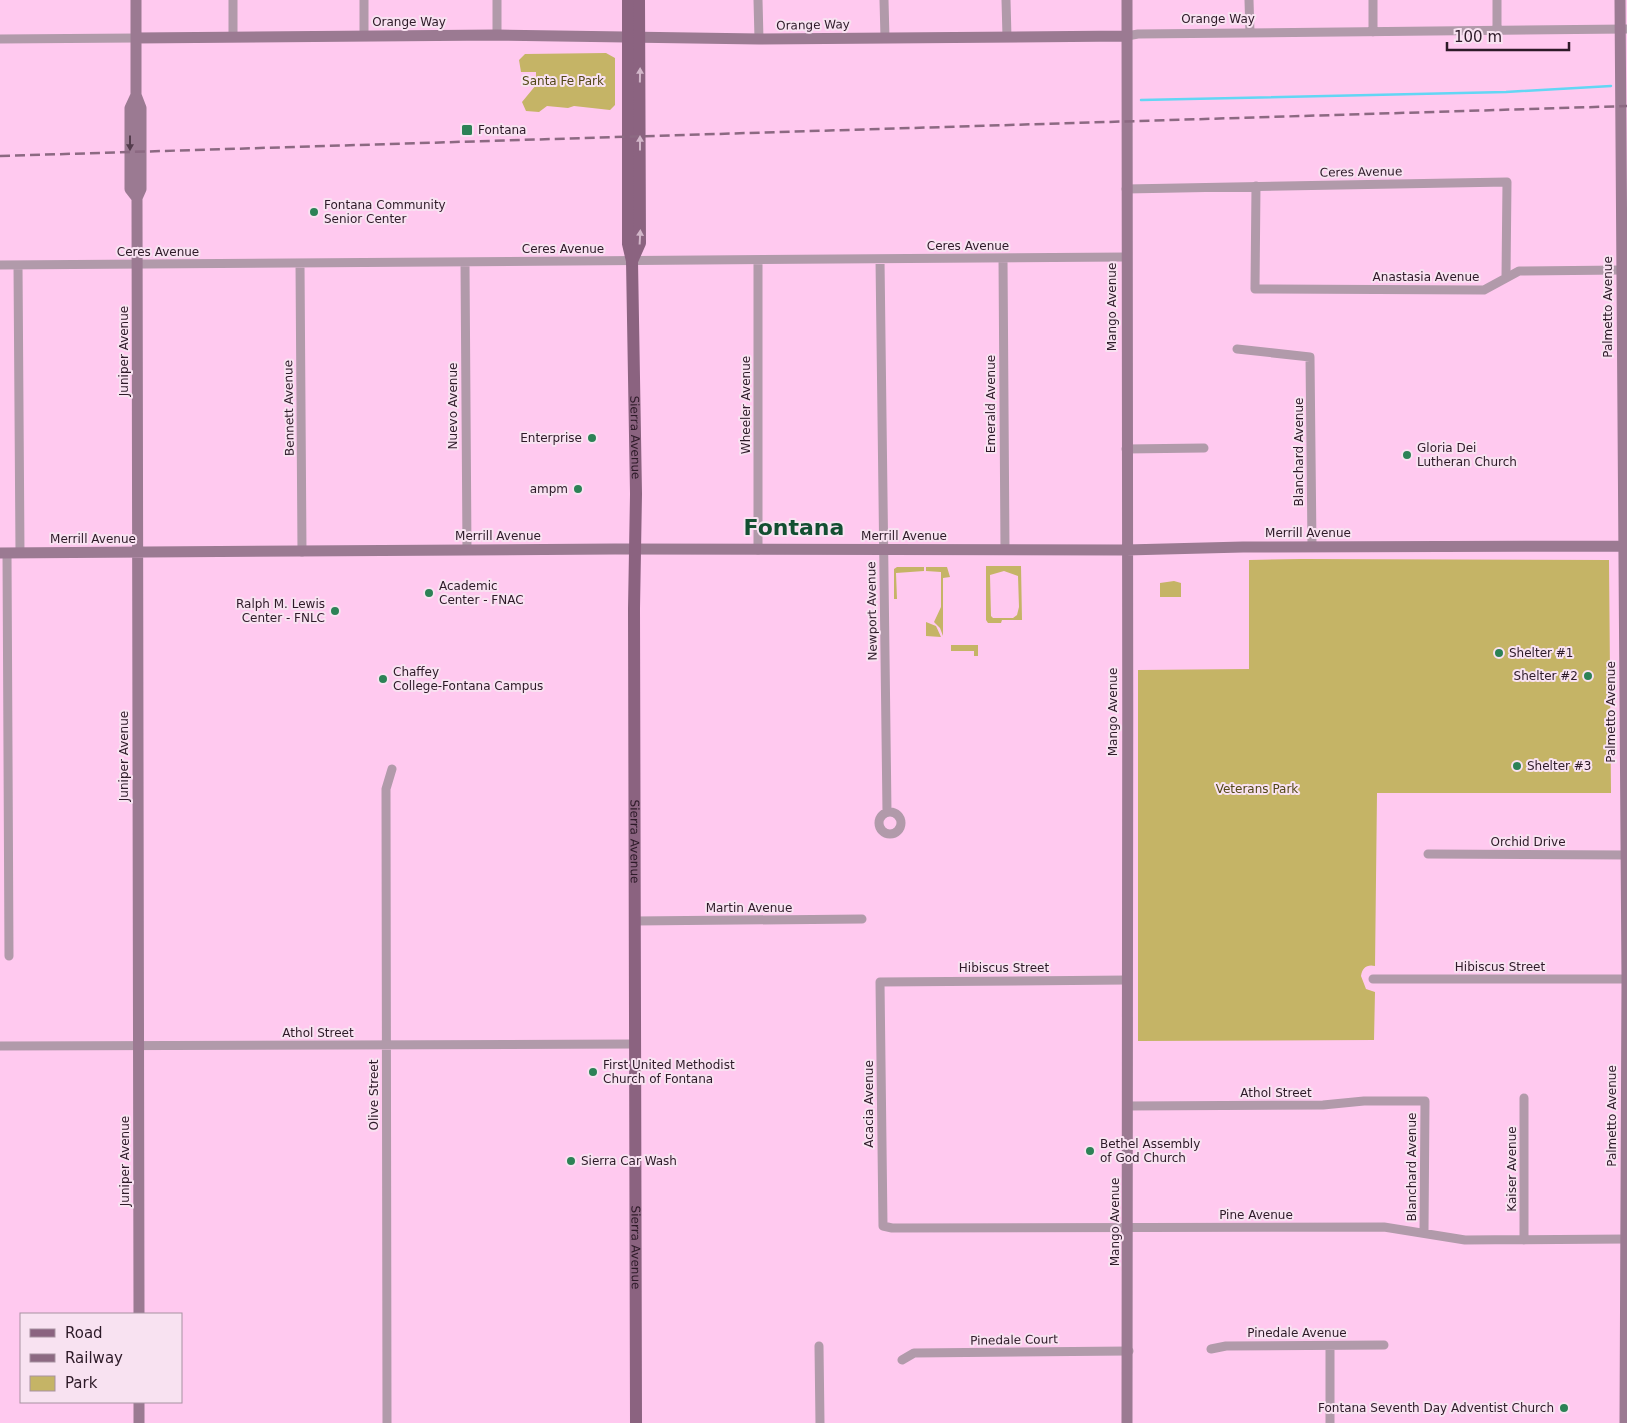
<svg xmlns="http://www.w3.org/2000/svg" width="1627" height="1423" viewBox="0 0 1627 1423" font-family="'DejaVu Sans',sans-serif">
  <rect width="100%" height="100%" fill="#ffc9ef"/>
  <path fill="#c5b466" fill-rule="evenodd" d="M606,53L615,58V105L610,110L574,106L568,108L547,106L539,112L526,111L522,102L536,85V72H521L519,60L525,54Z
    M1302,559L1609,560L1611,793H1377L1375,966C1367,964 1362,968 1361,976L1366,989L1375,992L1374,1040L1138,1041V670L1249,669V560Z
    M986,566H1021L1022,620H1002L1001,623H988L986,620ZM1004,571L1018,576L1019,607L1017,615L1013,618H993L991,616L990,575Z
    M897,567H924V571L896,573L897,599H894V569Z
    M926,567H947L950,577L943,578V636L940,628L934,622L941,607V572L926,571Z
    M1174,581L1181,583V597H1160V583Z
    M926,622L936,626L941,637L926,636Z
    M951,645H978V656H974V651H951Z"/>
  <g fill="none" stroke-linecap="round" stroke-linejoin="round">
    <path stroke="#63d6f4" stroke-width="2.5" d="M1141,100L1506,92L1611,86"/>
    <path stroke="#b19aaa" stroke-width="9" d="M233,0V37
      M497,0V35
      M758,0L759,39
      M884,0L885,38
      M1006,0L1007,37
      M1249,0L1250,33
      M1373,0V32
      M1497,0V31
      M364,36V0
      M1127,36L1138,34L1627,29
      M0,39L136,38
      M1256,186L1255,289L1484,290L1519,271L1622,270
      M1126,189L1507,182L1506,278
      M1003,258L1005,550
      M880,259L887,812
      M758,260V550
      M465,262L467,550
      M300,263L302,552
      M0,265L1126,257
      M18,265L20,553
      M1237,349L1310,357L1312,546
      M1126,449L1204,448
      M7,553L9,956
      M879 823a11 11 0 1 1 22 0a11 11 0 1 1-22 0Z
      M1428,854L1627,855
      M635,921L862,919
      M1373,979H1627
      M1127,980L880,982L883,1226L892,1228L1384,1227L1465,1240L1627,1239
      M0,1046L635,1044
      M1524,1098V1240
      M1127,1106L1323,1105L1364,1101H1425L1424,1232
      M819,1346L820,1423
      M1211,1349L1226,1346L1384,1345
      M902,1360L914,1353L1129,1351
      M387,1423L386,789L392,769
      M1330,1423V1346"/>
    <path stroke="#9b7a92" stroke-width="11" d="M136,0V95L141,108V189L137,198L139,1314
      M1127,0C1126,474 1130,949 1127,1423
      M1620,0L1627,979L1625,1423
      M136,38L497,35L759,39L1127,36
      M136,95L130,108V189L137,198
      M0,553L615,549L1126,550L1243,547L1627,546
      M139,1402V1423"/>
    <g stroke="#8b6380" stroke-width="12">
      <path id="s1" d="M628,0V244L632,261L636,494L634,609L636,1423"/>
      <path d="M632,261L640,243L639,0"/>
    </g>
    <path stroke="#8c6982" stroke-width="2.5" stroke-dasharray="10 5" stroke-linecap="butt" d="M0,156L1627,106"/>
  </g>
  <defs><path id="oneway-solid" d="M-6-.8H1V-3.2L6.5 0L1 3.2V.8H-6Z" transform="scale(1.25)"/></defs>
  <g fill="#d2b6c9">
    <use href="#oneway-solid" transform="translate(640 75) rotate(-89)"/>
    <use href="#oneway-solid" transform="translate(640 143) rotate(-90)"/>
    <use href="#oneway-solid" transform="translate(640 237) rotate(-87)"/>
  </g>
  <use fill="#543c4d" href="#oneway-solid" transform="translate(130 143) rotate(90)"/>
  <g fill="#2c8256" stroke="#f8e2f1" stroke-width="2">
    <rect x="461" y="124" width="12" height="12" rx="2.5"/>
    <circle cx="314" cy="212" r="5"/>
    <circle cx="592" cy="438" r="5"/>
    <circle cx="1407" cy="455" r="5"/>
    <circle cx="578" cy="489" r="5"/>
    <circle cx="429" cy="593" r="5"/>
    <circle cx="335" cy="611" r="5"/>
    <circle cx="1499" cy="653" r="5"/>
    <circle cx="1588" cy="676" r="5"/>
    <circle cx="383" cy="679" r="5"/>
    <circle cx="1517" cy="766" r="5"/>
    <circle cx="593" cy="1072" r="5"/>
    <circle cx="1090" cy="1151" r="5"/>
    <circle cx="571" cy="1161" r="5"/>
    <circle cx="1564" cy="1408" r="5"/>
  </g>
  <g text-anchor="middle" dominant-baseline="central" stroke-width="4" stroke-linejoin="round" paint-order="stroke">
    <g font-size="12" fill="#2d1a28" stroke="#f8e2f1">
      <text x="1218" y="19">Orange Way</text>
      <text x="409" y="22">Orange Way</text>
      <text transform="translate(813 25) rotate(-1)">Orange Way</text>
      <text transform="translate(1361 172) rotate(-1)">Ceres Avenue</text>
      <text x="968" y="246">Ceres Avenue</text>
      <text x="563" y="249">Ceres Avenue</text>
      <text x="158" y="252">Ceres Avenue</text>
      <text x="1426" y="277">Anastasia Avenue</text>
      <text transform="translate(1112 307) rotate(-90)">Mango Avenue</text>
      <text transform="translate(1608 307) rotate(-90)">Palmetto Avenue</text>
      <text transform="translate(124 351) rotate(-90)">Juniper Avenue</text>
      <text transform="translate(991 404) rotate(-90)">Emerald Avenue</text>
      <text transform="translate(746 405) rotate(-90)">Wheeler Avenue</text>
      <text transform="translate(453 406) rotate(-90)">Nuevo Avenue</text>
      <text transform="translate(289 408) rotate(-91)">Bennett Avenue</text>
      <text stroke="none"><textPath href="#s1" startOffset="438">Sierra Avenue</textPath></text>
      <text transform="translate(1299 452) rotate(-90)">Blanchard Avenue</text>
      <text x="1308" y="533">Merrill Avenue</text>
      <text x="498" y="536">Merrill Avenue</text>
      <text x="904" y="536">Merrill Avenue</text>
      <text x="93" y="539">Merrill Avenue</text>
      <text transform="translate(872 611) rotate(-91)">Newport Avenue</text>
      <text transform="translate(1113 712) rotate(-90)">Mango Avenue</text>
      <text transform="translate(1611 712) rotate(-90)">Palmetto Avenue</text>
      <text transform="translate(124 756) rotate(-90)">Juniper Avenue</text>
      <text stroke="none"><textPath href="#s1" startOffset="842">Sierra Avenue</textPath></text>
      <text x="1528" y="842">Orchid Drive</text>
      <text x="749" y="908">Martin Avenue</text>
      <text x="1500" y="967">Hibiscus Street</text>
      <text x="1004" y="968">Hibiscus Street</text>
      <text x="318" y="1033">Athol Street</text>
      <text x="1276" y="1093">Athol Street</text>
      <text transform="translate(374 1095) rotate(-90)">Olive Street</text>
      <text transform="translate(869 1104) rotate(-90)">Acacia Avenue</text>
      <text transform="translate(1612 1116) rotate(-90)">Palmetto Avenue</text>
      <text transform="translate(125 1161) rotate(-90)">Juniper Avenue</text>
      <text transform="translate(1412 1167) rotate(-90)">Blanchard Avenue</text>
      <text transform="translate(1512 1169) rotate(-90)">Kaiser Avenue</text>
      <text x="1256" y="1215">Pine Avenue</text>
      <text transform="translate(1115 1222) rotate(-90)">Mango Avenue</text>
      <text stroke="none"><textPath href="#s1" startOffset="1248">Sierra Avenue</textPath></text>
      <text x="1297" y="1333">Pinedale Avenue</text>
      <text transform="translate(1014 1340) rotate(-1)">Pinedale Court</text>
    </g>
    <g font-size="12" fill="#524717" stroke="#f8e2f1">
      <text x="563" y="81">Santa Fe Park</text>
      <text x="1257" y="789">Veterans Park</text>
    </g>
    <g font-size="12" fill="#2d1a28" stroke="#f8e2f1" text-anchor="start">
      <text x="478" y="130">Fontana</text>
      <text x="324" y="205">Fontana Community<tspan x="324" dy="14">Senior Center</tspan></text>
      <text x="582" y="438" text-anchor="end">Enterprise</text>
      <text x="1417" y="448">Gloria Dei<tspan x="1417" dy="14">Lutheran Church</tspan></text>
      <text x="568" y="489" text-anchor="end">ampm</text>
      <text x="439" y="586">Academic<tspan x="439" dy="14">Center - FNAC</tspan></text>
      <text x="325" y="604" text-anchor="end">Ralph M. Lewis<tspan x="325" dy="14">Center - FNLC</tspan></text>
      <text x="1509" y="653">Shelter #1</text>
      <text x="393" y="672">Chaffey<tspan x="393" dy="14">College-Fontana Campus</tspan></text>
      <text x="1578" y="676" text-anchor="end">Shelter #2</text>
      <text x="1527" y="766">Shelter #3</text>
      <text x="603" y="1065">First United Methodist<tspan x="603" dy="14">Church of Fontana</tspan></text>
      <text x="1100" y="1144">Bethel Assembly<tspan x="1100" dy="14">of God Church</tspan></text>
      <text x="581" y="1161">Sierra Car Wash</text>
      <text x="1554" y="1408" text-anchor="end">Fontana Seventh Day Adventist Church</text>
    </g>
    <g font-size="22" font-weight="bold" fill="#124f31" stroke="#f8e2f1">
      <text x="794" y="527">Fontana</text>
    </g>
  </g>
  <rect x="20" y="1313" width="162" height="90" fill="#f8e2f1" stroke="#a792a1"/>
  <rect x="30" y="1329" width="25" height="8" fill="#8b6380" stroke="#a792a1"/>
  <text x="65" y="1338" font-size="15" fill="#2d1a28">Road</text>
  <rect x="30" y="1354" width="25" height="8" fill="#8c6982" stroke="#a792a1"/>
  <text x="65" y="1363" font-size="15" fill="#2d1a28">Railway</text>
  <rect x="30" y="1376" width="25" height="15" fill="#c5b466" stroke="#a792a1"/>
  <text x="65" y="1388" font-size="15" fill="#2d1a28">Park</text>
  <path d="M1447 42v8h122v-8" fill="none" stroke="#2d1a28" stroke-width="2.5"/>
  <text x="1454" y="42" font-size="15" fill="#2d1a28" stroke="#f8e2f1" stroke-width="4" paint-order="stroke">100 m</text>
</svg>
